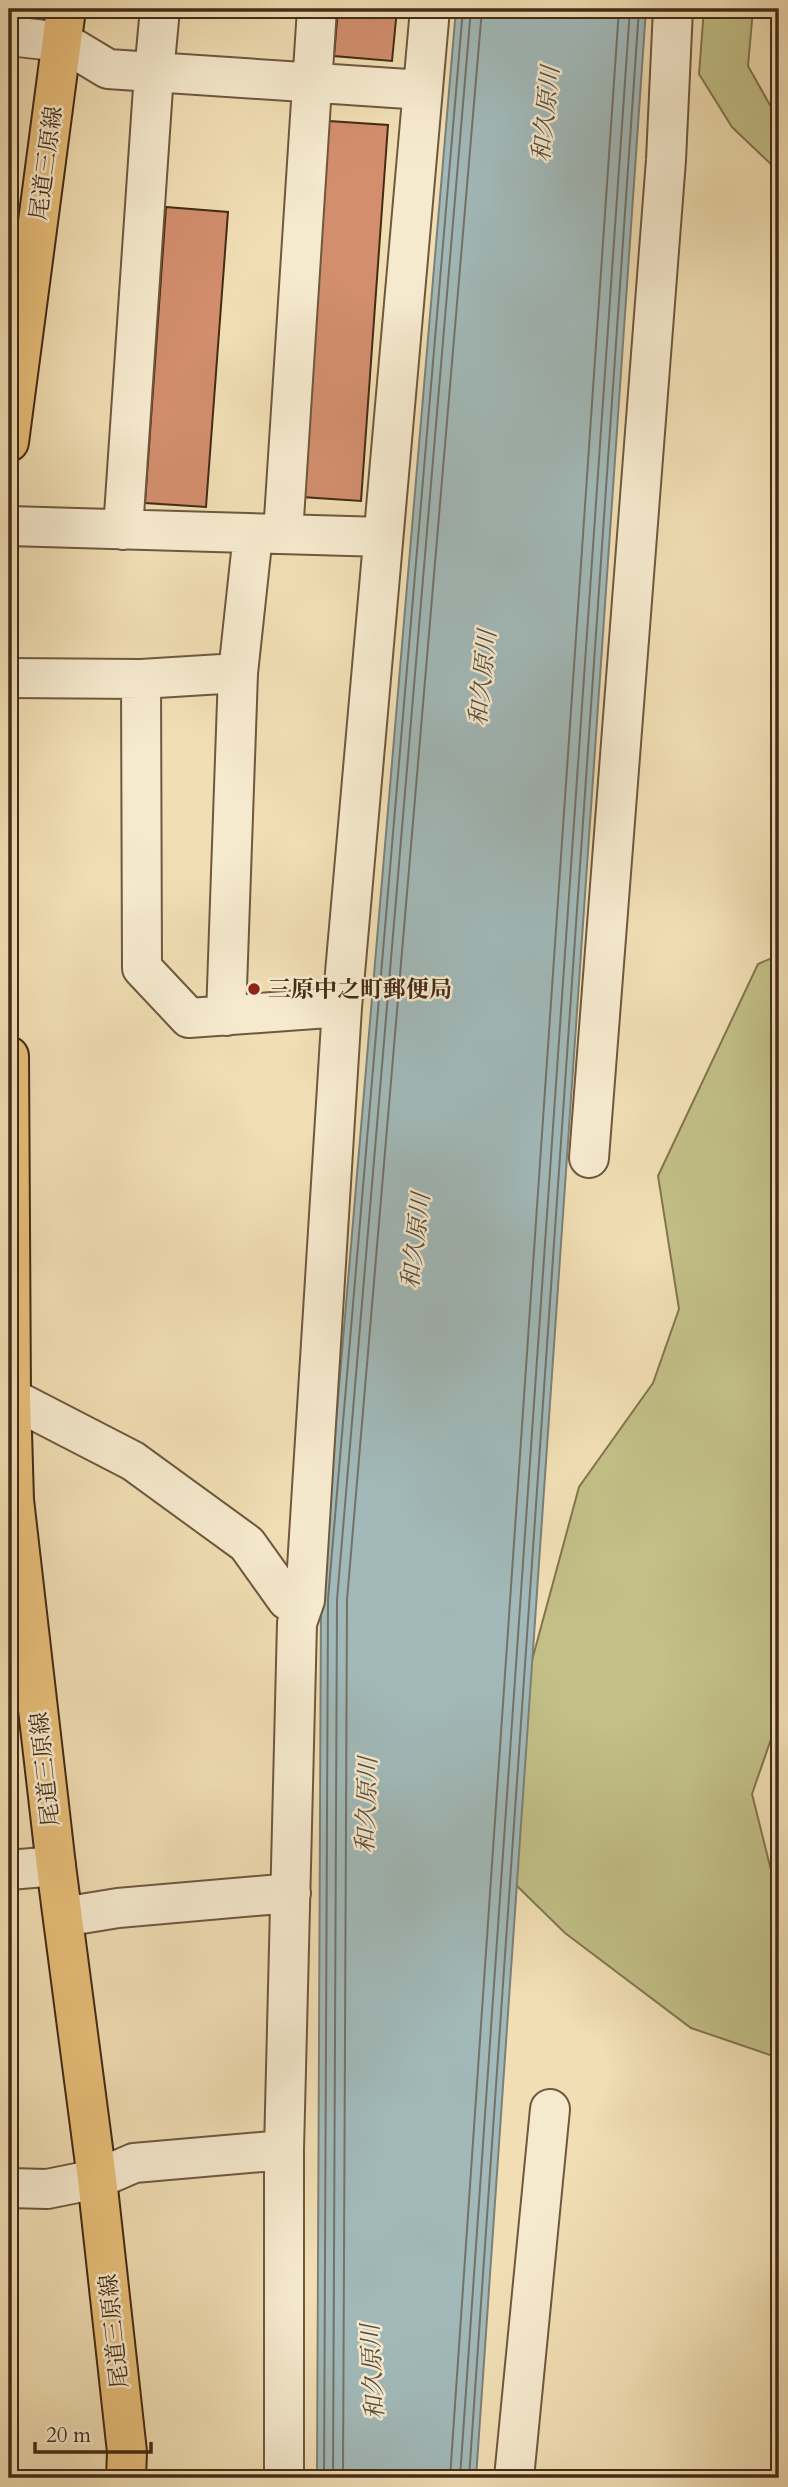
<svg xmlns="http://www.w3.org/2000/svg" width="788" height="2487" viewBox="0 0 788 2487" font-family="Cardo,'Noto Serif JP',serif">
  <rect width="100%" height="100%" fill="#f1deb4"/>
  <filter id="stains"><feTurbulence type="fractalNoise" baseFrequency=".00286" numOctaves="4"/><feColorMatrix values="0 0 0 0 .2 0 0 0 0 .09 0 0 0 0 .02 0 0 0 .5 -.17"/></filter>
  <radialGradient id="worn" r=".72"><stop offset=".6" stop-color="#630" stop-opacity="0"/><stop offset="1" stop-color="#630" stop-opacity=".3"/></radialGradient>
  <path fill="#c2bf87" stroke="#83754e" stroke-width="2" d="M704,9H753L748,66L779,121V172L732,127L699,74Z
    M779,955V1716L752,1794L777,1894L779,1897V2058L691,2028L565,1933L516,1885L518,1712L579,1487L653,1383L679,1309L658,1176L758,964Z"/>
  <path fill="#a1b9b9" stroke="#7c8078" stroke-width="2" d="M456,9H646L476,2478H317L321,1599Z"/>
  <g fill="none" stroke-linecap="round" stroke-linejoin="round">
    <path stroke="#727268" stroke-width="2" d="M324,2478L328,1599L463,9
      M333,2478L337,1600L471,9
      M343,2478L347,1600L482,9
      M450,2478L619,9
      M460,2478L630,9
      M469,2478L639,9"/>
  </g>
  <path fill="#d28e6d" stroke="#442b16" stroke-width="2" d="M338,9H397L392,61L334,56Z
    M329,121L388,125L361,501L302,497Z
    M166,207L228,212L206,507L145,503Z"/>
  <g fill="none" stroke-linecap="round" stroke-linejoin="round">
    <g stroke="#6f583e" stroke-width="42">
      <path id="minor" d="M9,36L63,42L108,69L423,90
        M9,526L383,537
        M123,530L154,73L160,9
        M283,534L317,9
        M9,678L141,679L238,673
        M141,679L142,968L189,1018L342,1007
        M226,1016L238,673L253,534
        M589,1158L666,160L673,9
        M9,1397L133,1461L247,1544L287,1600H305
        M9,1870L56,1866
        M63,1917L118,1908L291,1893
        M9,2188L47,2189L97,2179L134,2163L284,2150
        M284,2478V2150L297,1623L305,1600L342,1007L430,9
        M514,2478L550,2109"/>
    </g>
    <g stroke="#442b16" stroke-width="42">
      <path id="major" d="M9,442L66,9
        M9,1056L11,1398L14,1500L56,1866L97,2179L127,2452L126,2478"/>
    </g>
    <use href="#minor" stroke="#f6eace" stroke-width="38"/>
    <use href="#major" stroke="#e8bf7a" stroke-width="38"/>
  </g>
  <circle fill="#8f2418" stroke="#f6eace" stroke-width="2.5" cx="254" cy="989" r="7"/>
  <g text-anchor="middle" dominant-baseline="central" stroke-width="5" stroke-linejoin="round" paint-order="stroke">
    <g font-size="23" fill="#442b16" stroke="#f6eace">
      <text transform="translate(46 163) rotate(-82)">尾道三原線</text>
      <text transform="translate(45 1769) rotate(-96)">尾道三原線</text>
      <text transform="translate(114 2331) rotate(-96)">尾道三原線</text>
    </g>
    <g font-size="23" font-weight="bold" fill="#442b16" stroke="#f6eace" text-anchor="start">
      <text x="268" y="989">三原中之町郵便局</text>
    </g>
    <g font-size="24" font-style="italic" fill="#5b4e3f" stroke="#f6eace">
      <text transform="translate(546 114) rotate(-84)">和久原川</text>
      <text transform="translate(483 678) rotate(-84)">和久原川</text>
      <text transform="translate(416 1241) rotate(-83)">和久原川</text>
      <text transform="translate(367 1805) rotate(-88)">和久原川</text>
      <text transform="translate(373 2372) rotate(-93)">和久原川</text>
    </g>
  </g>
  <rect width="788" height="2487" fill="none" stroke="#f1deb4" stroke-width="35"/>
  <rect x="10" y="10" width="767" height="2466" fill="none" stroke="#442b16" stroke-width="3.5"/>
  <rect x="18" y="18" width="753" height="2452" fill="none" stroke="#442b16" stroke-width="2"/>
  <path d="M35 2442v10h116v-10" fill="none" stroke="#442b16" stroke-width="3.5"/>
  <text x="46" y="2442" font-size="21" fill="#442b16" stroke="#f6eace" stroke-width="5" paint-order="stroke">20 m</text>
  <rect width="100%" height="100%" filter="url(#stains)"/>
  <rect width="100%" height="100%" fill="url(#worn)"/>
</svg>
